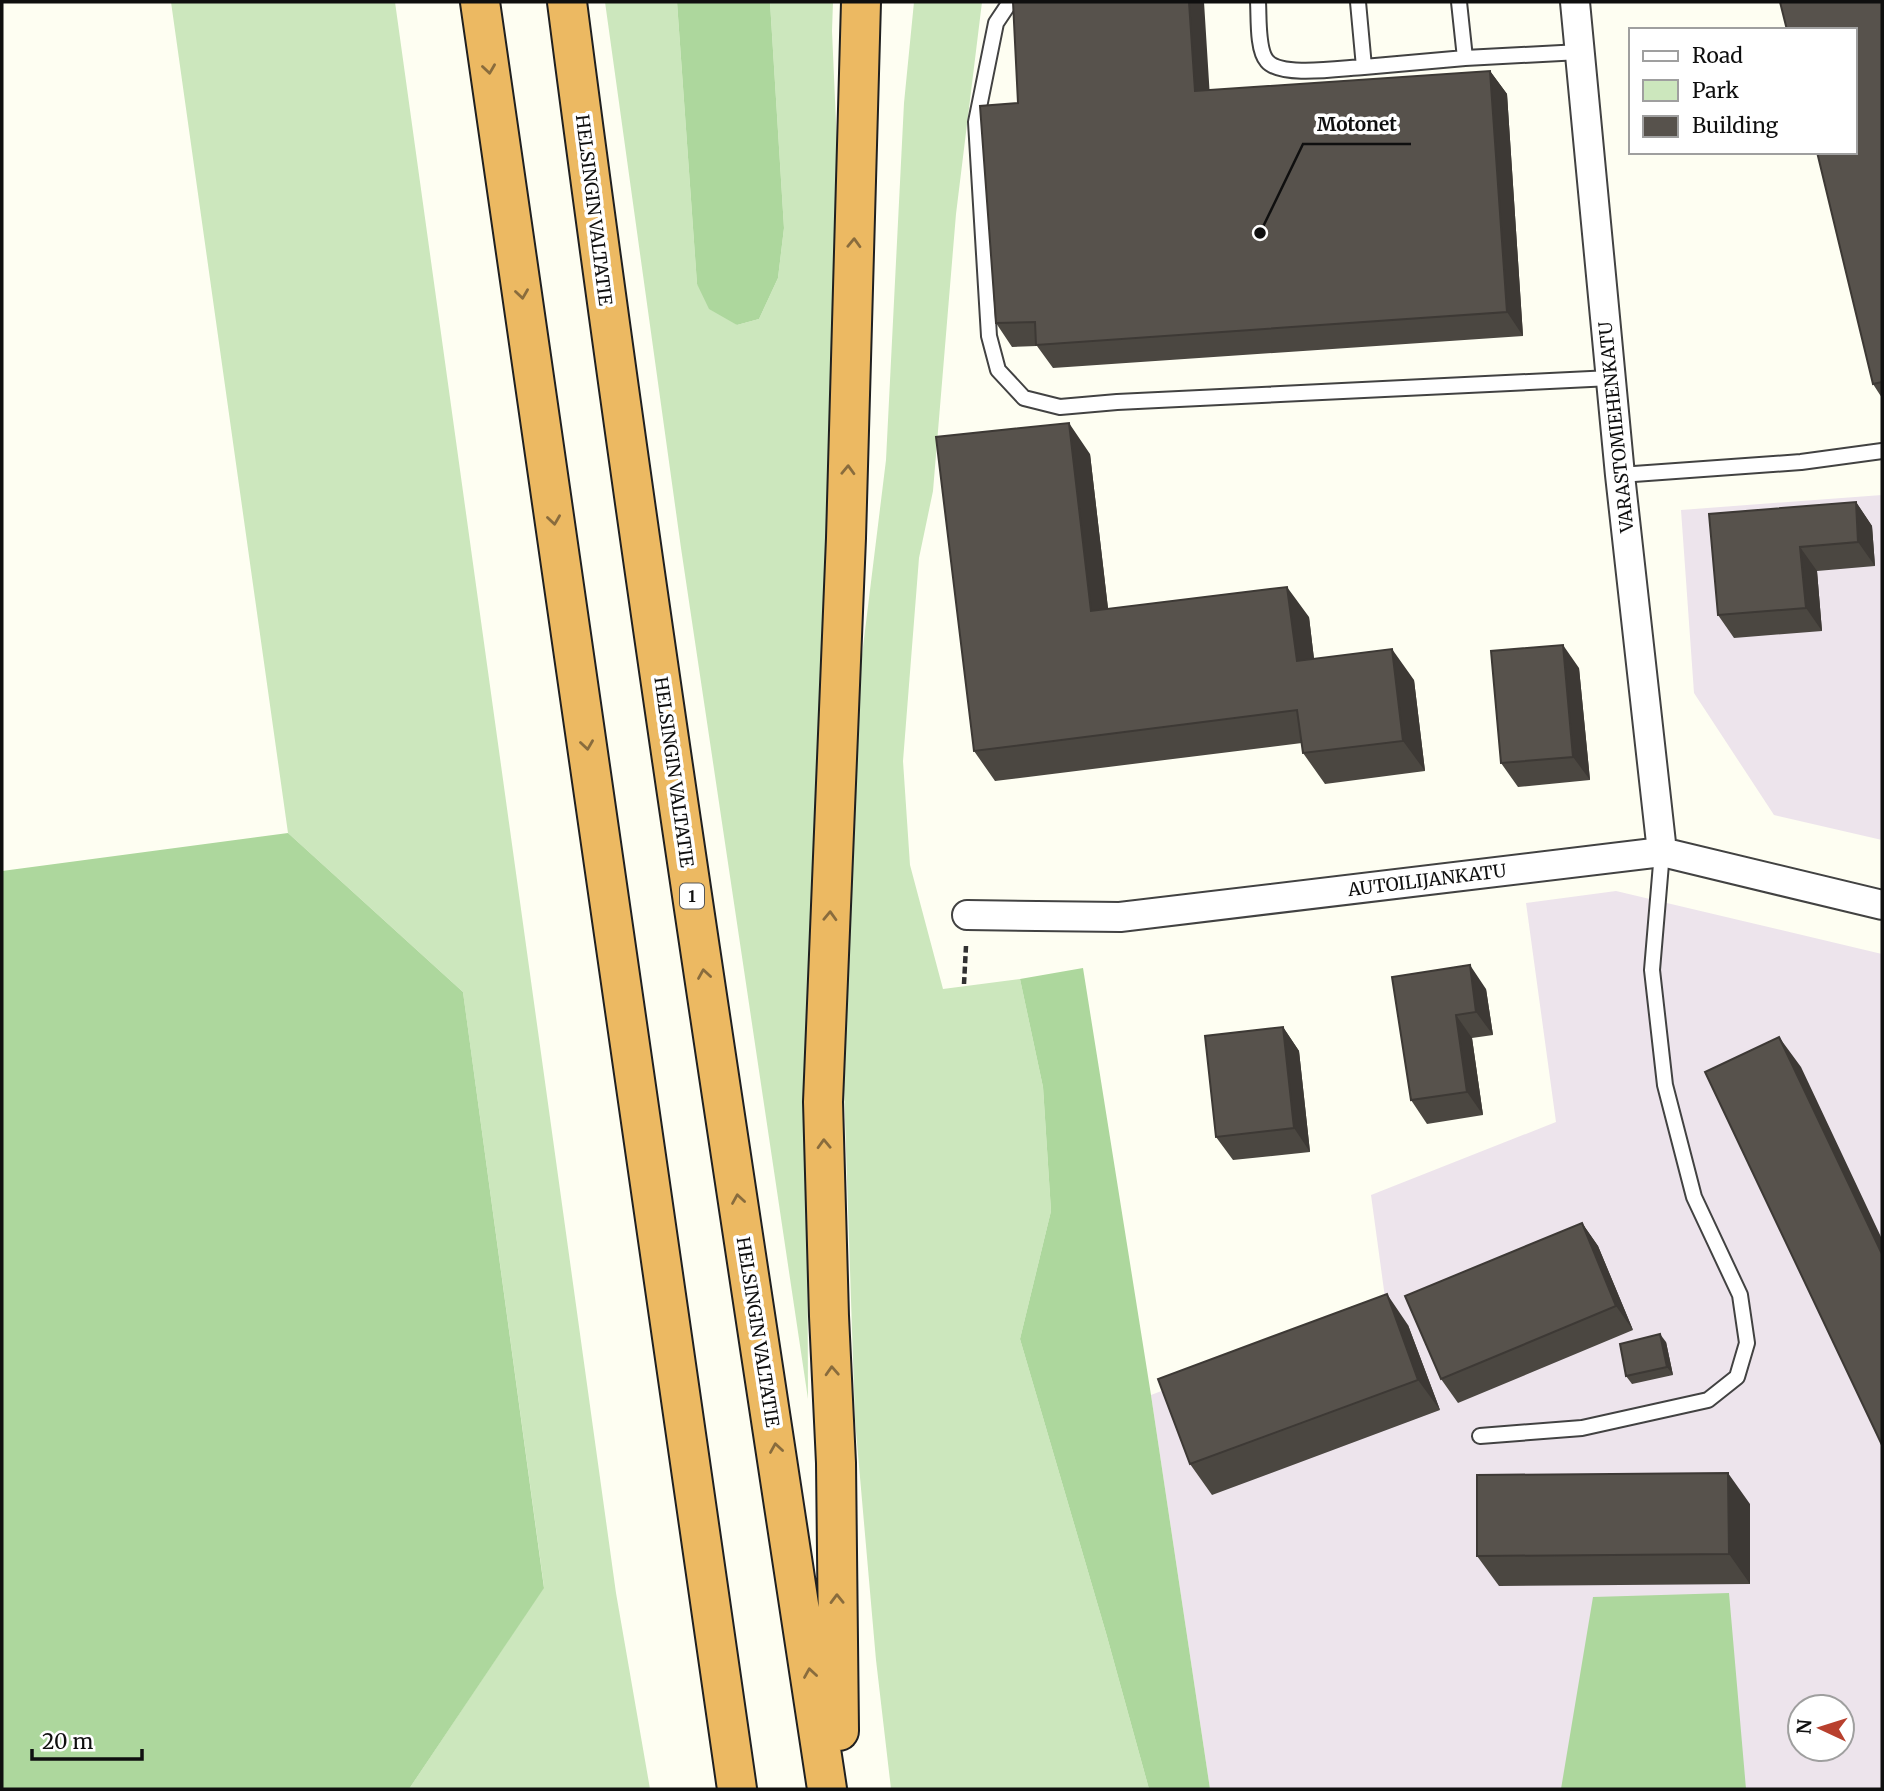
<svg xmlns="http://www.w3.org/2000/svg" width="1884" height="1791" viewBox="0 0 1884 1791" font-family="Merriweather,serif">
  <rect width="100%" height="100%" fill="#fefef2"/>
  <path fill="#ede4ec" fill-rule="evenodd" d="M1882,495V840L1774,815L1694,693L1681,510Z
    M1616,891L1882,954V1789H1210L1151,1395L1386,1305L1371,1195L1556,1122L1526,903ZM1800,1707H1842V1749H1800Z"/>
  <path fill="#cce7bd" d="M171,2H395L616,1593L650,1789H409L544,1587L463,992L288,833Z
    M605,2H677L697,284L737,325L759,319L778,278L784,228L770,2H833L832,31L841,237L807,1138L808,1399L681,548Z
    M914,2H982L956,214L933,491L919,558L903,761L910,865L943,989L1020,979L1043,1087L1051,1211L1020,1339L1106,1633L1149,1789H891L876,1660L855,1420L843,1059L856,704L886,460L904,103Z"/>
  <path fill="#add79d" d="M677,2H770L784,228L778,278L759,319L737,325L709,309L697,284Z
    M288,833L463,992L544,1588L409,1789H2V871Z
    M1083,968L1151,1395L1210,1789H1149L1106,1633L1020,1339L1051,1211L1043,1087L1020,979Z
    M1729,1593L1746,1789H1561L1593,1597Z"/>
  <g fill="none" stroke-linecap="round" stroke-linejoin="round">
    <g stroke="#424242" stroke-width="18">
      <path id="lane" d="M1010,2L996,23L976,122L989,336L998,370L1024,398L1060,407L1117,402L1611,378
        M1258,2C1259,17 1257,50 1267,61C1281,78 1342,68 1364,67L1358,2
        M1459,2L1465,58
        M1364,67L1465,58L1580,52
        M1620,475L1801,462L1882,451
        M1480,1436L1582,1428L1708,1400L1737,1377L1747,1343L1740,1295L1694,1197L1665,1085L1652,970L1662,852"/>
    </g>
    <g stroke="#424242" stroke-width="32">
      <path id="street" d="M1575,2L1620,475L1662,852
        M967,915L1120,917L1662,852L1882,905"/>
    </g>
    <g stroke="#202020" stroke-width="42">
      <path id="highway" d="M480,2L737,1789
        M567,2C644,599 737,1194 827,1789
        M839,1731L836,1463L829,1316L823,1102L846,538L861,2"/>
    </g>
    <path stroke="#313131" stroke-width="4.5" stroke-dasharray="7 3.5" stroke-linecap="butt" d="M964,984L966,946"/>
    <use href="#lane" stroke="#fff" stroke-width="14"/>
    <use href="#street" stroke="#fff" stroke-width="28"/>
    <use href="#highway" stroke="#ecb962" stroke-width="38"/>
  </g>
  <path fill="#4b4741" d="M1882,2V398L1873,384Z
    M1490,71L1507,94L1523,336L1053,368L1037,346L1012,347L996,323L1209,90Z
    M1090,454L1108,609L1309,617L1314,659L1414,680L1425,771L1325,784L1303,753L1302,743L995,781L974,751Z
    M1856,502L1872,526L1875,566L1817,571L1822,631L1734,638L1718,615Z
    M1579,668L1590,780L1518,787L1501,763Z
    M1392,977L1486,989L1493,1035L1472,1038L1483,1115L1427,1124L1411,1100Z
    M1283,1027L1299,1051L1310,1152L1233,1160L1216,1137Z
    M1582,1223L1598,1246L1633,1330L1458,1403L1441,1379Z
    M1408,1325L1440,1410L1212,1495L1190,1464Z
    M1666,1342L1673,1375L1632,1384L1626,1376Z
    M1750,1504V1584L1499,1586L1477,1556Z"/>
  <path fill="#3d3935" d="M1189,2H1204L1211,114L1195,91Z
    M1490,71L1507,94L1523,336L1507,312Z
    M1069,423L1090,454L1112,642L1091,611Z
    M1856,502L1872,526L1875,566L1858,542Z
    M1800,547L1817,571L1822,631L1806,608Z
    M1287,587L1309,617L1318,692L1297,661Z
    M1563,645L1579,668L1590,780L1573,757Z
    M1392,649L1414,680L1425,771L1403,741Z
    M1470,965L1486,989L1493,1035L1476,1012Z
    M1456,1015L1472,1038L1483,1115L1467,1092Z
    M1283,1027L1299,1051L1310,1152L1294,1128Z
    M1779,1037L1801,1067L1882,1239V1254Z
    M1582,1223L1598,1246L1633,1330L1616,1306Z
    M1387,1294L1408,1325L1440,1410L1418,1380Z
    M1660,1334L1666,1342L1673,1375L1667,1367Z
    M1728,1473L1750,1504V1584L1729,1554Z"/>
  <path fill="#57524c" stroke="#3d3935" stroke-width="2" d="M1013,2H1189L1195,91L1490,71L1507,312L1036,345L1035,322L996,323L980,106L1018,103Z
    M1780,2H1882V382L1873,384L1817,152H1854V30H1787Z
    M1069,423L1091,611L1287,587L1297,661L1392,649L1403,741L1303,753L1297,710L974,751L936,437Z
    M1856,502L1858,542L1800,547L1806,608L1718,615L1709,514Z
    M1563,645L1573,757L1501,763L1491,651Z
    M1470,965L1476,1012L1456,1015L1467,1092L1411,1100L1392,977Z
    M1283,1027L1294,1128L1216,1137L1205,1036Z
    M1779,1037L1882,1254V1445L1705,1072Z
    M1582,1223L1616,1306L1441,1379L1405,1296Z
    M1387,1294L1418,1380L1190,1464L1158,1379Z
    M1660,1334L1667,1367L1626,1376L1620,1344Z
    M1728,1473L1729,1554L1477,1556V1475Z"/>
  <defs><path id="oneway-chevron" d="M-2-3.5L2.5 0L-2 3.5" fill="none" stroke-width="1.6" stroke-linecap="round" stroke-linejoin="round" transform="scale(1.75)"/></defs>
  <g stroke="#896c3d">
    <use href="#oneway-chevron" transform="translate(489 69) rotate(82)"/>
    <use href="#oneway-chevron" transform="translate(854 243) rotate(-88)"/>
    <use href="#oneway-chevron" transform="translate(522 294) rotate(82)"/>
    <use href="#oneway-chevron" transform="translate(848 470) rotate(-88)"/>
    <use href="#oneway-chevron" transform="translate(554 520) rotate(82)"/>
    <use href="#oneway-chevron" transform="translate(587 745) rotate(82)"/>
    <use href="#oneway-chevron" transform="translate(830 916) rotate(-88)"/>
    <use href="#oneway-chevron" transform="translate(704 974) rotate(-99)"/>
    <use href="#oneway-chevron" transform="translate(824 1144) rotate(-92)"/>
    <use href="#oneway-chevron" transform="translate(738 1199) rotate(-99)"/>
    <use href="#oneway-chevron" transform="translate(832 1371) rotate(-93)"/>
    <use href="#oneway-chevron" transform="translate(776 1448) rotate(-99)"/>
    <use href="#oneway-chevron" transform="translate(837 1599) rotate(-91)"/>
    <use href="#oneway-chevron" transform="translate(810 1673) rotate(-99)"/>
  </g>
  <g text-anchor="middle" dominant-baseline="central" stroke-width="7" stroke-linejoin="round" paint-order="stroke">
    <rect fill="#fff" stroke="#575757" stroke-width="2" x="680" y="883.5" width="24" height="25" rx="5"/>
    <g font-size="16" font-weight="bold" fill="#0f0f0f">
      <text x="692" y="896">1</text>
    </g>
    <g font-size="18" fill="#0f0f0f" stroke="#fff">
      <text transform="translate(594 210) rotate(83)">HELSINGIN VALTATIE</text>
      <text transform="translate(1616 427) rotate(-96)">VARASTOMIEHENKATU</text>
      <text transform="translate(674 772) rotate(82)">HELSINGIN VALTATIE</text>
      <text transform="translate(1427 880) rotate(-7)">AUTOILIJANKATU</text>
      <text transform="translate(758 1332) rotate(81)">HELSINGIN VALTATIE</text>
    </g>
  </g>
  <path fill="none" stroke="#0f0f0f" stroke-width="2.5" d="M1260 233L1303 144H1411"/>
  <circle fill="#0f0f0f" stroke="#fff" stroke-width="2.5" cx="1260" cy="233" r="7"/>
  <g font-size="19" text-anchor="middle" font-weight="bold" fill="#0f0f0f" stroke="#fff" stroke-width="7" stroke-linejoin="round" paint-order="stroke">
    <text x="1357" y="131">Motonet</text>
  </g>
  <rect width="1884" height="1791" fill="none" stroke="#0f0f0f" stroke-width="7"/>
  <rect x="1629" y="28" width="228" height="126" fill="#ffffff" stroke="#9f9f9f" stroke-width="2"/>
  <rect x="1643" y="51" width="35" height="10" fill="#ffffff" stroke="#9f9f9f" stroke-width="2"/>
  <text x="1692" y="63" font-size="21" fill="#0f0f0f">Road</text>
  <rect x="1643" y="80" width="35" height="21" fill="#cce7bd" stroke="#9f9f9f" stroke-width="2"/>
  <text x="1692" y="98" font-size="21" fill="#0f0f0f">Park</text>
  <rect x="1643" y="116" width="35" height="21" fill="#57524c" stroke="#9f9f9f" stroke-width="2"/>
  <text x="1692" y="133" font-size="21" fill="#0f0f0f">Building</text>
  <g transform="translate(1821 1728) rotate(274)"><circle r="33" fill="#ffffff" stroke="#9f9f9f" stroke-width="2"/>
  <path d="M0-5L12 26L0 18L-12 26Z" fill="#b8402e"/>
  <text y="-10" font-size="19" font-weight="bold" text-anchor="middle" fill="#0f0f0f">N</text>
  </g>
  <path d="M32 1749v10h110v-10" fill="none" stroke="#0f0f0f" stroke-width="3.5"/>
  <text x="42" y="1749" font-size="21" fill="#0f0f0f" stroke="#ffffff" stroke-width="5" paint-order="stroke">20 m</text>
</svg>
